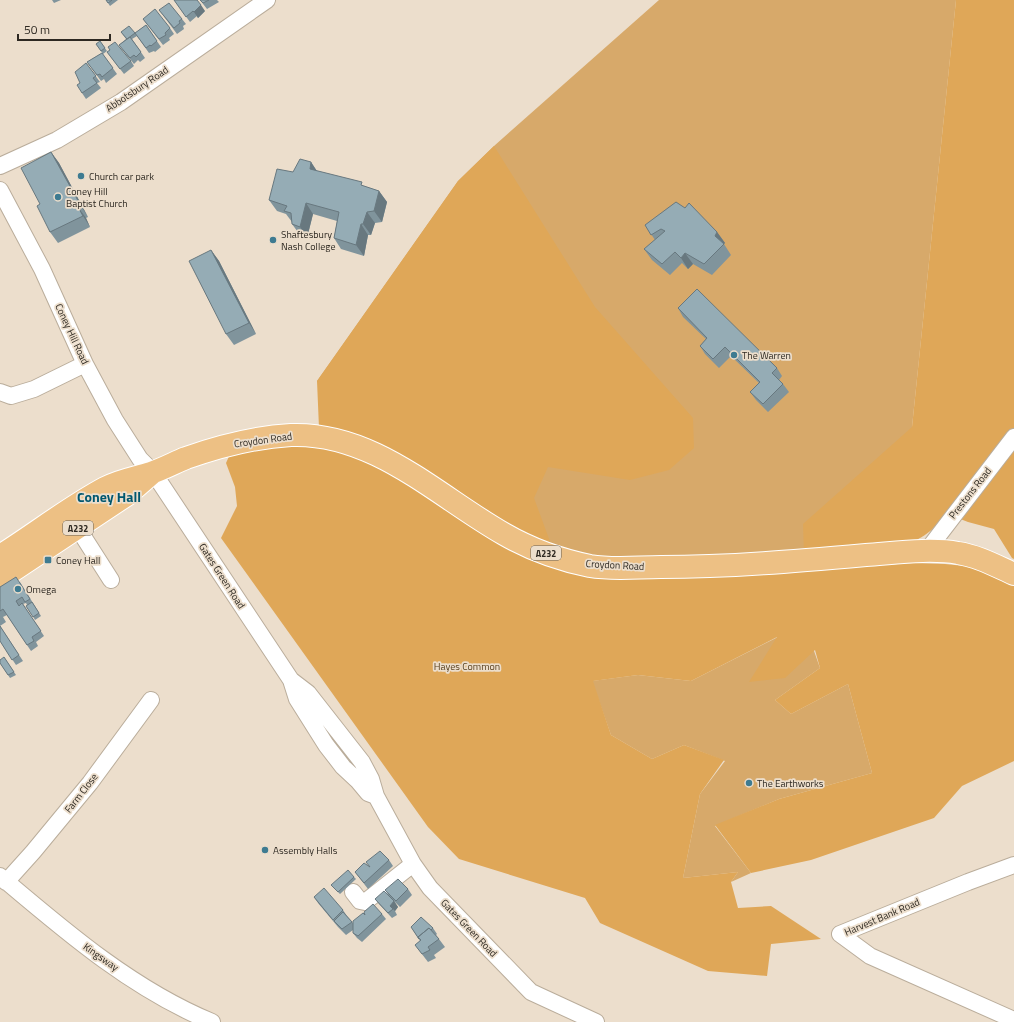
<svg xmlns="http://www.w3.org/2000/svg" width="1014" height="1022" viewBox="0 0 1014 1022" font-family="'Titillium Web',sans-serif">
  <rect width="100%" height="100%" fill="#ecdecc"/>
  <path fill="#d7a96a" d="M659,0H956L912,427L922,537L831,552L591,560L511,533L317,381L458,181L494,146Z
    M778,637L814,651L820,668L775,700L791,714L848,684L872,773L779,799L715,826L751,873L731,882L738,872L683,878L700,794L725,761L684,745L652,759L611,735L592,681L638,675L691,681Z"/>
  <path fill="#dfa758" d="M956,0H1014V559L1012,558L994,529L968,522L945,513C935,530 925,536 907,545L804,554L803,524L912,427Z
    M494,146L595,307L693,418L694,448L669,470L630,480L548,467L534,498L552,547L319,428L317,381L458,181Z
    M318,438L372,456L550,562L808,570L913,563L945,564L974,567L1014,585V761L962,786L934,818L811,860L751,873L715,825L779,799L872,773L848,684L791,714L775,700L820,668L815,650L785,678L749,682L777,637L691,681L638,675L593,681L611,735L652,759L684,745L724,760L700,794L683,878L738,872L731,882L738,908L771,906L821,939L771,944L767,976L708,971L600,923L585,898L459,859L428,827L221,538L237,506L235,487L226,463L231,452Z"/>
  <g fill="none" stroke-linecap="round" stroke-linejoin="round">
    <g stroke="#baad9b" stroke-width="18">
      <path id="minor" d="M0,166L57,140L121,102L267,0
        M0,190L42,269L85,364L115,420L140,459L153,472L291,680L308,693L362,762L371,779L376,796L413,864L430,888L531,992L596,1022
        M0,392L11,396L34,389L85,364
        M72,519L111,580
        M929,551L932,544L1014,437
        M291,680L297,699L326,745L343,767L358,781L368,793L376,796
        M0,876C65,931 132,989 212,1022
        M6,882L33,852L90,783L151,700
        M353,892L360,901L365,902L413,864
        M840,934L870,956L1014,1020
        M840,934L968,882L1014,865"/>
    </g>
    <g stroke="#fff" stroke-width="24">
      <path id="highway" d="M0,556C35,534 68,508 105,488C120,480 135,478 151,473C163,469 174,463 186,458C220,446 255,437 291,435C374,432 437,496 504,534C530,549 561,560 590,566C613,570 638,567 661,567C729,567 798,561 866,555C895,553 930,548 958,553C978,556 996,566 1014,574
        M0,579L128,494L151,474"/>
    </g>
    <use href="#minor" stroke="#fff" stroke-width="16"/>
    <use href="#highway" stroke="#edc084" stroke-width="22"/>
  </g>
  <path fill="#80949c" d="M52,0H61L54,3Z
    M106,0H118L110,6Z
    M174,0L205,11L198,18L197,16L190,22Z
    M200,0H217L219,2L207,9Z
    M159,10L182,19L186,24L183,26L184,29L177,34Z
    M143,19L170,28L174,34L169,38L170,40L163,45Z
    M146,25L161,47L155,52L154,51L149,53L137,36L132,39L145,58L140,62L138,60L134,64L119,45L126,39L121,32L135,33Z
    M100,41L107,51L103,54L96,44Z
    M107,52L131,61L134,66L124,74Z
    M102,53L117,74L106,83L104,79L101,81L87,62Z
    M86,63L100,82L97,83L101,88L86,99L82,93L80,83Z
    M51,152L59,163L88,217L86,218L90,227L58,243L50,232L40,204Z
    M311,162L317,171L379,191L387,202L382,222L375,223L371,235H368L364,256L341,249L334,238L337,221L313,214L307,238L300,235L292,224V222L286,214L277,211L269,200L293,172Z
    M645,225L717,232L725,243L724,244L731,255L712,275L693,264L688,269L682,263L670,275L652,260L644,249L655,240Z
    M211,250L219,261L256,334L234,345L226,334Z
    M678,308L777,368L782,376L779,380L783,384L789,392L768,412L756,400L750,392L759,383L731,356L719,368L705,354L700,346L706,339L683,317Z
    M20,582L41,616L35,620L26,603L23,604L44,636L36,642L38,646L31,651L7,615L3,617L6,622L0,626L23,661L16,665L0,641V587Z
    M4,657L16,675L10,678L0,663Z
    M389,860L393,866L368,889L355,872L368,866Z
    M354,877L356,879L340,894L331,885Z
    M408,889L412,895L400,907L389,896L385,890Z
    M314,897L343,910L347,916L353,923L365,915L382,914L386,919L362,942L357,938L353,933V930L346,935L338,927L318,903Z
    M375,899L394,901L398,907L395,911L397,915L392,918L379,904Z
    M411,927L433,928L437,934L436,935L445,947L434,955L436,958L428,962L415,945L420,941Z"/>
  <path fill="#68787f" d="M201,5L205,11L198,18L194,12Z
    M51,152L59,163L88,217L81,206Z
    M311,162L318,173L310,169Z
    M379,191L387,202L382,222L374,211Z
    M306,203L313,214L307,238L300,227Z
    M78,207L86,218L90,227L83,216Z
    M367,212L375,223L371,235L363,224Z
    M361,224L368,235L364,256L356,245Z
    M717,232L725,243L724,244L715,236Z
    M211,250L219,261L256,334L249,323Z
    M685,253L693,264L688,269L681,258Z
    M394,901L398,907L395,911L390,906Z"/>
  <path fill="#95acb5" stroke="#68787f" d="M106,0H112L108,3Z
    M174,0H197L201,5L194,12L193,11L186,17Z
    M200,0H209L203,3Z
    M169,3L182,19L179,21L180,23L174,28L159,10Z
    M155,9L170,28L165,33L166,35L159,39L143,19Z
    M146,25L157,41L151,46L150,45L146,48L135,33Z
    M129,26L135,33L127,39L121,32Z
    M130,37L141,52L136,57L134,55L130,58L119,45Z
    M100,41L105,48L101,51L96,44Z
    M115,42L131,61L120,69L107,52L110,50L108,47Z
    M102,53L113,68L102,77L100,74L97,75L87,62Z
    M86,63L96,76L93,78L97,83L82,93L77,85L80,83L75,72Z
    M51,152L81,206L78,207L83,216L50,232L37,206L40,204L21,168Z
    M300,159L311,162L310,169L362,182L361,185L379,191L374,211L367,212L363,224H361L356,245L334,238L339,212L306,203L300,227L292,224L291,213L284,211L287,206L269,200L277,169L293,172Z
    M676,202L685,208L689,203L717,232L715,236L724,244L704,264L685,253L681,258L675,252L662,264L644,249L665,231L661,229L651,235L645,225Z
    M211,250L249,323L226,334L189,261Z
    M697,289L777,368L772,373L783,384L763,404L750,392L760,382L725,347L713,359L700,346L707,338L678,308Z
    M16,577L30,599L25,602L22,597L16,601L19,606L22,603L41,631L32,637L34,641L27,645L3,609L0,611V587Z
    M32,602L39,613L33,617L26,606Z
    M0,626L19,655L12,660L0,641Z
    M4,657L14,672L8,675L0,663V660Z
    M380,851L389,860L364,883L355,872L364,863L370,867L366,862Z
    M348,870L354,877L338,892L331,885Z
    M398,879L408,889L396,901L385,890Z
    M324,888L343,910L333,920L314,897Z
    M384,891L394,901L390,906L393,909L388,913L375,899Z
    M373,904L382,914L358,936L353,933V921L363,913L365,915L364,912Z
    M343,912L352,922L342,929L334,921Z
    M421,917L433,928L431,930L429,928L418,937L419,939L411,927Z
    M429,928L439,939L428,947L430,950L422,954L415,945L421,940L418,937Z"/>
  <g fill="#3e7b91" stroke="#ecdecc" stroke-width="1.5">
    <circle cx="81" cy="176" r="4"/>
    <circle cx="58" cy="197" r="4"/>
    <circle cx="273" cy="240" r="4"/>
    <circle cx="734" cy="355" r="4"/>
    <rect x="44" y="556" width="8" height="8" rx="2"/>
    <circle cx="18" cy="589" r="4"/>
    <circle cx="749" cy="783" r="4"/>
    <circle cx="265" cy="850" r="4"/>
  </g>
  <g text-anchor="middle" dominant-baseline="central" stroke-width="3.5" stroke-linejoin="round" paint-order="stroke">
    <g fill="#ecdecc" stroke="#665f54" stroke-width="1">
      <rect x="63" y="521" width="30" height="14" rx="3"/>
      <rect x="531" y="546" width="30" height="14" rx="3"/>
    </g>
    <g font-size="9" font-weight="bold" fill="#2d2821">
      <text x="78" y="528">A232</text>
      <text x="546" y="553">A232</text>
    </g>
    <g font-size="10" fill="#2d2821" stroke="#ecdecc">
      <text transform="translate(137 89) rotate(-34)">Abbotsbury Road</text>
      <text transform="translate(72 334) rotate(65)">Coney Hill Road</text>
      <text transform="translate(263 440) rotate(-8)">Croydon Road</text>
      <text transform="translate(970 493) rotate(-52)">Prestons Road</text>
      <text transform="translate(615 565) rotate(3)">Croydon Road</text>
      <text transform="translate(222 576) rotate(57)">Gates Green Road</text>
      <text transform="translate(81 793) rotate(-52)">Farm Close</text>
      <text transform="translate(882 917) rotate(-23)">Harvest Bank Road</text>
      <text transform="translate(469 928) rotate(46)">Gates Green Road</text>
      <text transform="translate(101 957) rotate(35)">Kingsway</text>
    </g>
    <g font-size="10" fill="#2d2821" stroke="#ecdecc" text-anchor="start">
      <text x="89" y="176">Church car park</text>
      <text x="66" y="191">Coney Hill<tspan x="66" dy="12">Baptist Church</tspan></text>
      <text x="281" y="234">Shaftesbury<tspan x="281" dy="12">Nash College</tspan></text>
      <text x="742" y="355">The Warren</text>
      <text x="56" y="560">Coney Hall</text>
      <text x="26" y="589">Omega</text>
      <text x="757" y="783">The Earthworks</text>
      <text x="273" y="850">Assembly Halls</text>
    </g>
    <g font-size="10" fill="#563e1c" stroke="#ecdecc">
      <text x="467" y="666">Hayes Common</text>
    </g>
    <g font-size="14" font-weight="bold" fill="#01576f" stroke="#ecdecc">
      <text x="109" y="496">Coney Hall</text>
    </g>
  </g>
  <path d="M18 34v6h92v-6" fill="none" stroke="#2d2821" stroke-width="2"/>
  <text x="24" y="34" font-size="12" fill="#2d2821" stroke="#ecdecc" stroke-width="3" paint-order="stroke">50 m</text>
</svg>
